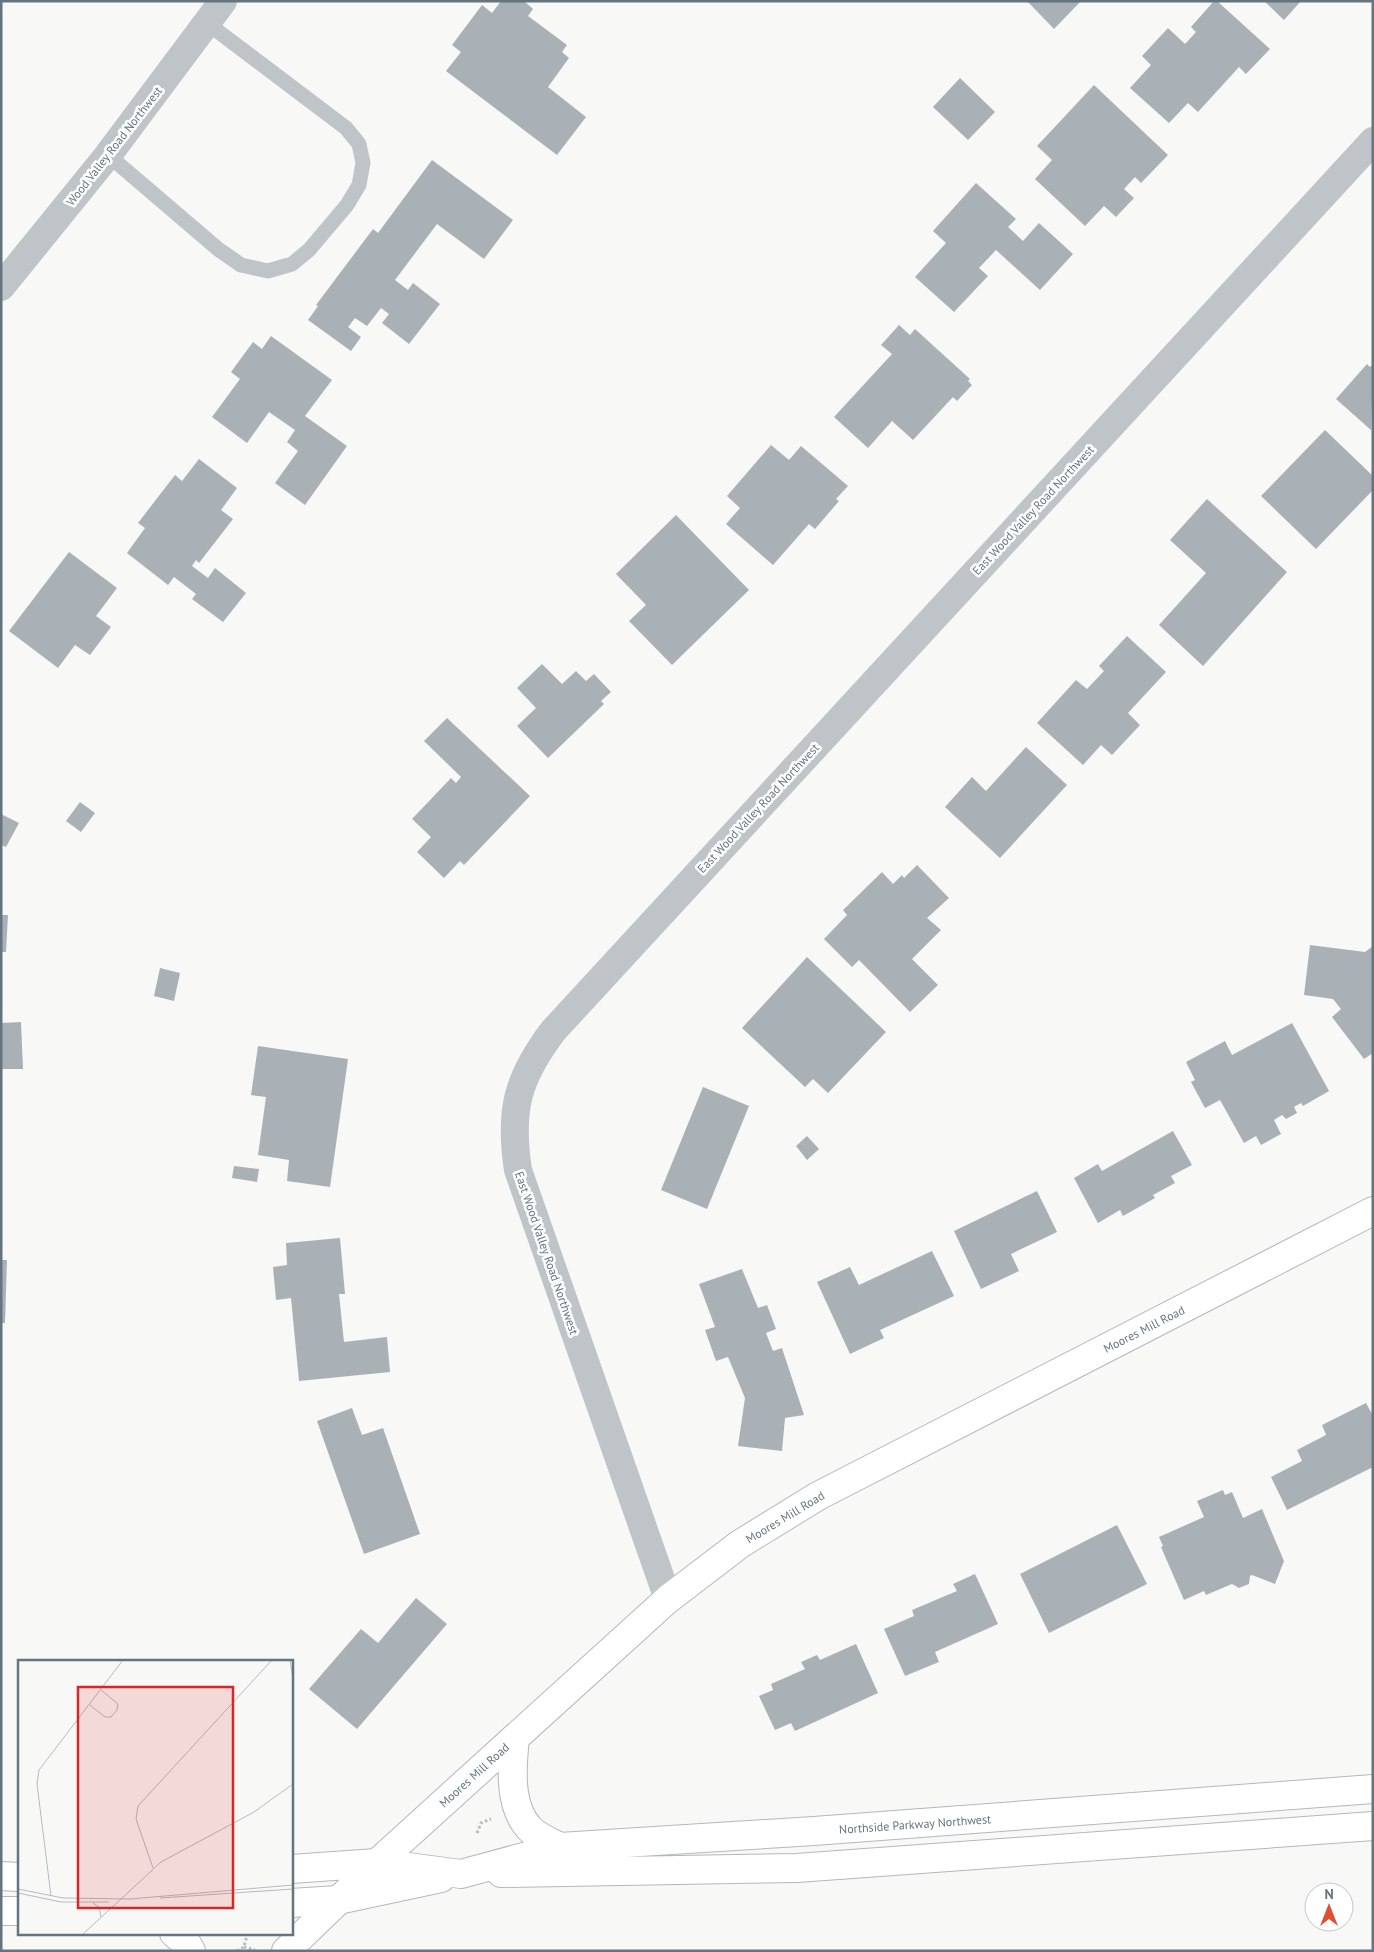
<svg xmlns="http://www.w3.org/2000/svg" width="1374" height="1952" viewBox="0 0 1374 1952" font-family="'PT Sans',sans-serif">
  <rect width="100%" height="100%" fill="#f8f8f6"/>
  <path fill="#a9b1b7" d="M501,1H524L533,9L528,16L567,45L562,52L569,58L548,87L586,117L557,155L446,71L461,52L452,45L482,5L492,13Z
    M1027,1H1081L1054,29Z
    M1214,1H1217L1270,49L1246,74L1239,67L1198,112L1188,103L1169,123L1130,88L1151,65L1142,56L1168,28L1185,44L1196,32L1191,27Z
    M1264,1H1301L1284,20Z
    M960,78L995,112L968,140L933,107Z
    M1094,85L1168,155L1141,183L1135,177L1124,189L1134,198L1116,217L1104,206L1085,226L1035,179L1052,160L1037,146Z
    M432,160L513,220L484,259L437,224L395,280L408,290L413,283L440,304L409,344L382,323L389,314L381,308L367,326L355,318L348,327L361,337L351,351L308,320L318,306L316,305L373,229L378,233Z
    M976,183L1016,219L1008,227L1023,241L1039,223L1073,254L1040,290L996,250L979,268L988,276L954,312L915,277L946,243L933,231Z
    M899,325L910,335L915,329L970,379L968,381L972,385L957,401L953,397L913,440L892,421L868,448L834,417L892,354L881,345Z
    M271,336L332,380L305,416L347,446L305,505L275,483L298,451L287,442L295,430L269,412L247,443L212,417L240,379L231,372L253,342L262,349Z
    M1367,364L1370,367L1373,364L1371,430L1336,399Z
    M1325,430L1373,476V490L1316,549L1261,496Z
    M771,445L789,460L801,446L848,486L836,499L839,501L815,529L809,524L773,565L726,524L740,508L727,496Z
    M199,459L237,488L221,510L233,519L199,563L196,560L192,566L208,578L215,568L246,593L223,622L192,599L196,594L174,577L168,585L127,553L145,528L138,523L175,475L182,481Z
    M1207,499L1287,572L1203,666L1159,625L1206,573L1170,540Z
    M676,515L749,590L672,665L629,621L646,605L616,574Z
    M69,552L117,588L96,616L111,627L90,655L75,645L58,668L9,631Z
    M1127,636L1166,672L1128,713L1140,725L1112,755L1101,745L1083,765L1037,723L1076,680L1087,689L1104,671L1099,666Z
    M542,664L562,684L576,671L586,681L594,674L611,692L601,701L604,704L548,758L517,726L536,708L517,688Z
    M447,718L530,796L464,865L460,861L444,878L417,852L431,837L412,819L451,778L456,783L461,777L424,741Z
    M1026,747L1067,785L1000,858L945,807L972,777L986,791Z
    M80,802L95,813L81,832L66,821Z
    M1,814L19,823L6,847L1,845Z
    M917,865L949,898L927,918L941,930L912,959L938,985L910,1012L859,960L852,967L824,939L847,915L843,910L882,872L893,884L902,875L904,878Z
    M1,915H8L6,952H1Z
    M1310,945L1365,952L1373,946V1053L1364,1059L1332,1017L1341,1009L1333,999L1304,995Z
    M807,957L886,1032L828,1093L813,1079L805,1087L742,1028Z
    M160,968L180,973L174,1001L154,996Z
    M21,1022L23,1069H1V1023Z
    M1292,1023L1329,1091L1303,1106L1301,1103L1294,1107L1297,1113L1286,1119L1282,1115L1274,1120L1281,1134L1261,1145L1256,1136L1244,1143L1220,1100L1205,1108L1191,1082L1195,1080L1186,1062L1225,1041L1232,1055Z
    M258,1046L348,1059L330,1187L287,1181L289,1160L258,1155L266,1097L251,1095Z
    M703,1087L749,1106L707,1209L661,1190Z
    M1173,1131L1192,1165L1171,1176L1175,1183L1153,1195L1155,1198L1123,1216L1120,1210L1098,1223L1074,1178L1098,1164L1102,1171Z
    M807,1136L819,1149L807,1160L796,1146Z
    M234,1166L259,1169L257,1182L232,1178Z
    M1037,1191L1057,1232L1011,1254L1019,1271L981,1289L954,1231Z
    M340,1238L345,1294H339L344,1342L387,1337L390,1372L299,1381L291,1298L276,1300L273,1267L287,1265L286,1243Z
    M932,1251L954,1296L880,1330L884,1338L850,1354L817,1282L850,1267L859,1285Z
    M1,1260H7L5,1323H1Z
    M742,1269L758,1308L767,1305L776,1329L766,1333L773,1351L782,1348L804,1415L785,1418L782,1451L738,1446L745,1398L728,1357L716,1361L705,1330L715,1327L699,1284Z
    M1366,1403L1373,1416V1467L1287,1510L1271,1477L1302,1461L1297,1450L1326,1435L1322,1425Z
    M352,1408L362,1435L383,1428L420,1534L364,1554L317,1421Z
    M1223,1490L1225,1495L1232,1492L1243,1518L1262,1509L1284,1561L1275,1584L1252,1575L1250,1576L1249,1584L1239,1588L1232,1584L1206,1595L1204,1591L1184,1600L1161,1547L1163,1546L1159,1537L1204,1517L1197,1501Z
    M1117,1525L1147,1584L1049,1633L1020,1574Z
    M975,1574L998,1624L935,1652L939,1662L905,1676L884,1629L914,1616L912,1610L957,1591L953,1584Z
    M416,1598L447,1624L357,1729L309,1689L361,1629L378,1643Z
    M856,1644L878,1693L795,1731L791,1723L775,1730L759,1696L773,1690L771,1684L805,1669L801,1662L817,1655L820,1660Z"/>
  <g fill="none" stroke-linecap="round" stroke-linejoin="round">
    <g stroke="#b2b8bc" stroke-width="30">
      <path id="secondary" d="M286,1951L377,1863L668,1599L740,1544L818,1496L1373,1211"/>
    </g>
    <g stroke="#b3b8bc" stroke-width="30">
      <path id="primary" d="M515,1738C512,1766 508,1806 530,1829C538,1837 550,1842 560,1847
        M291,1869L377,1863L461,1874L560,1847L814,1831L1373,1789
        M501,1873L797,1868L1373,1826
        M1,1876L19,1877
        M291,1903L338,1900L441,1878
        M1,1911H19
        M174,1933L187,1944L191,1951"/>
    </g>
    <path stroke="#babdc0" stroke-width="3" stroke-dasharray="2.5 2.5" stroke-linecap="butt" d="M477,1833L481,1823L491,1819
      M244,1947L255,1950
      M237,1951L244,1947L247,1935"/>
    <path stroke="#bfc4c8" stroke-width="15" d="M108,155L218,249L241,265L268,271L292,264L309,250L347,205L359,185L363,163L359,144L346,128L207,23"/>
    <path stroke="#bfc4c8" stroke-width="28" d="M1,287L108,155L223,1
      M668,1599L518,1170C509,1110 517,1079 553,1031L1373,141"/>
    <use href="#secondary" stroke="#fff" stroke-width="28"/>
    <use href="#primary" stroke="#fff" stroke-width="28"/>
  </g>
  <g text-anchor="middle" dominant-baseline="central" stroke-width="5" stroke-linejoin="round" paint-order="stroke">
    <g font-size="12" fill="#657580" stroke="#fff">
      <text transform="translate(114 146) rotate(-52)">Wood Valley Road Northwest</text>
      <text transform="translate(1033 510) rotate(-47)">East Wood Valley Road Northwest</text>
      <text transform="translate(758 808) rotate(-47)">East Wood Valley Road Northwest</text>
      <text transform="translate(547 1253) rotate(71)">East Wood Valley Road Northwest</text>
      <text transform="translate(1144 1329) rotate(-27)">Moores Mill Road</text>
      <text transform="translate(785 1517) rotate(-31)">Moores Mill Road</text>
      <text transform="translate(474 1775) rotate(-42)">Moores Mill Road</text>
      <text transform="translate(915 1824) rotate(-4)">Northside Parkway Northwest</text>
    </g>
  </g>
  <g transform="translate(18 1660)">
    <rect width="275" height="275" fill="#f8f8f6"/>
    <path fill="none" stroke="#b4bcc0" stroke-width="1" d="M272,0L275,18M72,45L87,57H93L99,50L100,44L83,30M135,208L118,159L120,146L254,0M0,229L45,238L112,239L275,225M0,233L43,242H91M33,236L19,124L21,110L105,0M142,238L275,229M75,243L81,247L83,257M64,275L143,202L236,152L275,124"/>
    <path fill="#d62828" fill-opacity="0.15" stroke="#d62828" stroke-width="2.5" d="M60,27H215V248H60Z"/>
    <rect width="275" height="275" fill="none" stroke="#657580" stroke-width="2.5"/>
  </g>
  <rect width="1374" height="1952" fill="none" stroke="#657580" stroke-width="5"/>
  <g transform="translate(1329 1907)"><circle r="24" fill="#ffffff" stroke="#c1c8cc"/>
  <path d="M0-4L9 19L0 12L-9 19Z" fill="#dd5032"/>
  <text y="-8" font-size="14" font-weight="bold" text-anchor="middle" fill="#657580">N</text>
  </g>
</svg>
